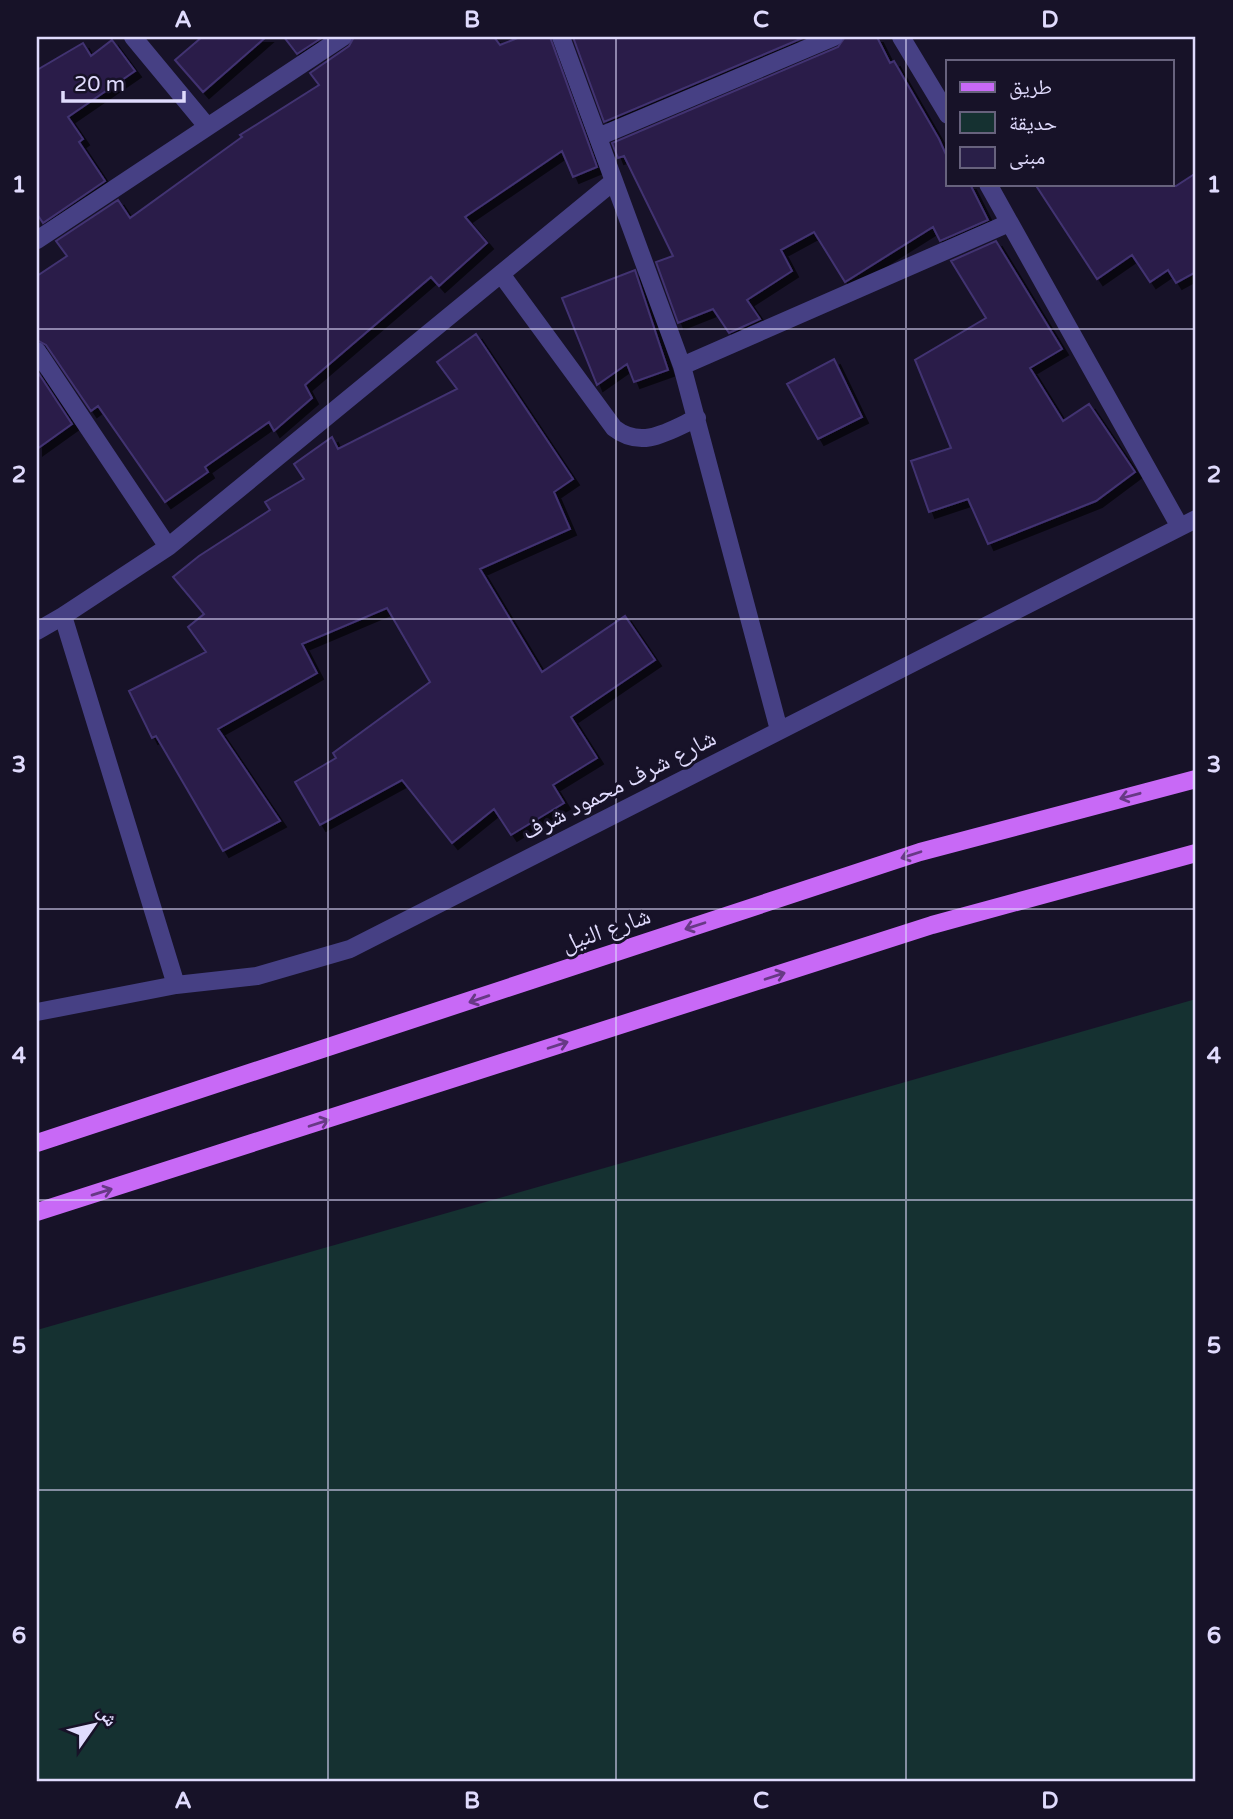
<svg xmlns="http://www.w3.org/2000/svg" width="1233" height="1819" viewBox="0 0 1233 1819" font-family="'Varela Round','Noto Naskh Arabic',sans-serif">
  <defs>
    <filter id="shadow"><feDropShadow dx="6" dy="6" stdDeviation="0" flood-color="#0009"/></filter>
  </defs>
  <rect width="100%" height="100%" fill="#171228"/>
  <path fill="#153131" d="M1196,999V1782H37V1330Z"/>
  <path fill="#291f48" stroke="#423372" stroke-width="2" filter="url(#shadow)" d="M202,37H266L203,92L175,60Z
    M284,37H323L297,54Z
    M354,37H494L500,45L520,37H550L597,167L573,177L562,151L465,217L487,243L439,286L431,277L305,385L312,398L274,431L269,422L205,467L208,472L165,502L98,406L91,411L46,345L37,340V276L67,256L56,241L118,200L130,218L242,137L240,135L319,85L310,73L349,46Z
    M573,37H805L604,122Z
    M845,37H877L890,63L894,61L939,139L948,159V184H970L988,220L940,241L933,227L845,282L814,232L781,250L792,271L747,300L760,319L729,333L713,309L678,323L656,262L673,256L624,156L618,158L612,143L838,47Z
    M112,40L135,71L68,117L83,139L79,142L105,181L43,223L37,214V70L83,43L91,56Z
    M1196,173V272L1176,283L1168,270L1150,282L1132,255L1097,279L1035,184L1176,186Z
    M996,241L1062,349L1030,368L1063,421L1089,404L1135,472L1096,501L988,544L968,499L929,512L911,461L951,448L915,360L986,318L951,261Z
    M635,270L668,370L634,382L627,364L597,385L562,298Z
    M476,334L573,479L554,492L570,529L480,569L542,672L625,616L655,660L571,717L597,758L553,785L564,803L511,835L494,809L452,843L402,780L320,825L295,782L336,758L333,753L430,682L387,608L302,644L317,673L218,729L280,821L223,851L156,736L152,738L129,691L206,652L188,627L204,614L173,577L199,556L270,510L265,502L304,479L294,464L332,437L338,449L457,389L437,362Z
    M834,359L862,417L818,439L787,384Z
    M37,371L72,424L37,449Z"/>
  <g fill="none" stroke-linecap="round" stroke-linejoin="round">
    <path stroke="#464084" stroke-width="18" d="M133,37L206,125
      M561,37L682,366L779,730
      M901,37L948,115
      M598,137L834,37
      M988,184L1180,527
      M37,240L343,37
      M501,274L614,428C642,450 669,431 697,418
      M37,351L168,547L63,616L176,985
      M682,366L1009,223
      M168,547L614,181
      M37,631L63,616
      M37,1012L176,985L257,976L350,949L1196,519"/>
    <path stroke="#c869f6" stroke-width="18" d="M37,1143L920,852L1196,779
      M37,1212L932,925L1196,853"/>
  </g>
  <defs><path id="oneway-shaft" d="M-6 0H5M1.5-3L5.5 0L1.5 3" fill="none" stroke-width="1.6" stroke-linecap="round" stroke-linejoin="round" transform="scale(1.75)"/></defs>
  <g stroke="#673985">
    <use href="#oneway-shaft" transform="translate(1130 796) rotate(165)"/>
    <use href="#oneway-shaft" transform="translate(911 855) rotate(162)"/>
    <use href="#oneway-shaft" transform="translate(695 926) rotate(162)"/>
    <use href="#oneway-shaft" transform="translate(775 976) rotate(-18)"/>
    <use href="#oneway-shaft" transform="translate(479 999) rotate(161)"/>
    <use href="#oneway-shaft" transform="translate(558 1045) rotate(-18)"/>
    <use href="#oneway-shaft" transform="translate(319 1123) rotate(-18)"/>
    <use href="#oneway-shaft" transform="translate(102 1192) rotate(-17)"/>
  </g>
  <path fill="none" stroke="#e0dbfd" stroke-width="2" stroke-opacity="0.55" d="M328,37V1782M616,37V1782M906,37V1782M37,329H1196M37,619H1196M37,909H1196M37,1200H1196M37,1490H1196"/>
  <g text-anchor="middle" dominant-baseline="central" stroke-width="6" stroke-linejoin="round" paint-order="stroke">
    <g font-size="24" fill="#e0dbfd" stroke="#171228">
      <text transform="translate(619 785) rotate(-27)">شارع شرف محمود شرف</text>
      <text transform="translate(606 930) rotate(-19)">شارع النيل</text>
    </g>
  </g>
  <rect width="1233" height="1819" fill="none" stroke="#171228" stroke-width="77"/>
  <rect x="946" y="60" width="228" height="126" fill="#171228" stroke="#67627d" stroke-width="2"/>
  <rect x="960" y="82" width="35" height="10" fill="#c869f6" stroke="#67627d" stroke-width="2"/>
  <text x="1009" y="94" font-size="21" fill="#e0dbfd">طريق</text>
  <rect x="960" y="112" width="35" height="21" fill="#153131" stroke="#67627d" stroke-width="2"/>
  <text x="1009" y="130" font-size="21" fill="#e0dbfd">حديقة</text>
  <rect x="960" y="147" width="35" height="21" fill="#291f48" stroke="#67627d" stroke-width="2"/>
  <text x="1009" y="164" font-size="21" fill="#e0dbfd">مبنى</text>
  <g transform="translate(94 1725) rotate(56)" stroke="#171228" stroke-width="5" paint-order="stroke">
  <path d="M0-5L12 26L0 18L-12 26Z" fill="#e0dbfd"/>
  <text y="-10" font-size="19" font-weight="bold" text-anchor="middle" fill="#e0dbfd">ش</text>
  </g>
  <path d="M63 91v10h121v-10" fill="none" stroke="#e0dbfd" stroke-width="3.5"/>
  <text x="74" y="91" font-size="21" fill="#e0dbfd" stroke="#171228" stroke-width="5" paint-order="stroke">20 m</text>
  <rect x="38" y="38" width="1156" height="1742" fill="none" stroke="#e0dbfd" stroke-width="2.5"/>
  <g font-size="23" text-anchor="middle" font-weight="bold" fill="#e0dbfd">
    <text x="183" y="27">A</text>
    <text x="472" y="27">B</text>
    <text x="761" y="27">C</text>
    <text x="1050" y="27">D</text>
    <text x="19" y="192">1</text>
    <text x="1214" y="192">1</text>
    <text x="19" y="482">2</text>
    <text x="1214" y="482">2</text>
    <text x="19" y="772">3</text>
    <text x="1214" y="772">3</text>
    <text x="19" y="1063">4</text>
    <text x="1214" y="1063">4</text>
    <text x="19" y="1353">5</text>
    <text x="1214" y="1353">5</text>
    <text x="19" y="1643">6</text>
    <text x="1214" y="1643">6</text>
    <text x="183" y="1808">A</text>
    <text x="472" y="1808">B</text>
    <text x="761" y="1808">C</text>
    <text x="1050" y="1808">D</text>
  </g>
</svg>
